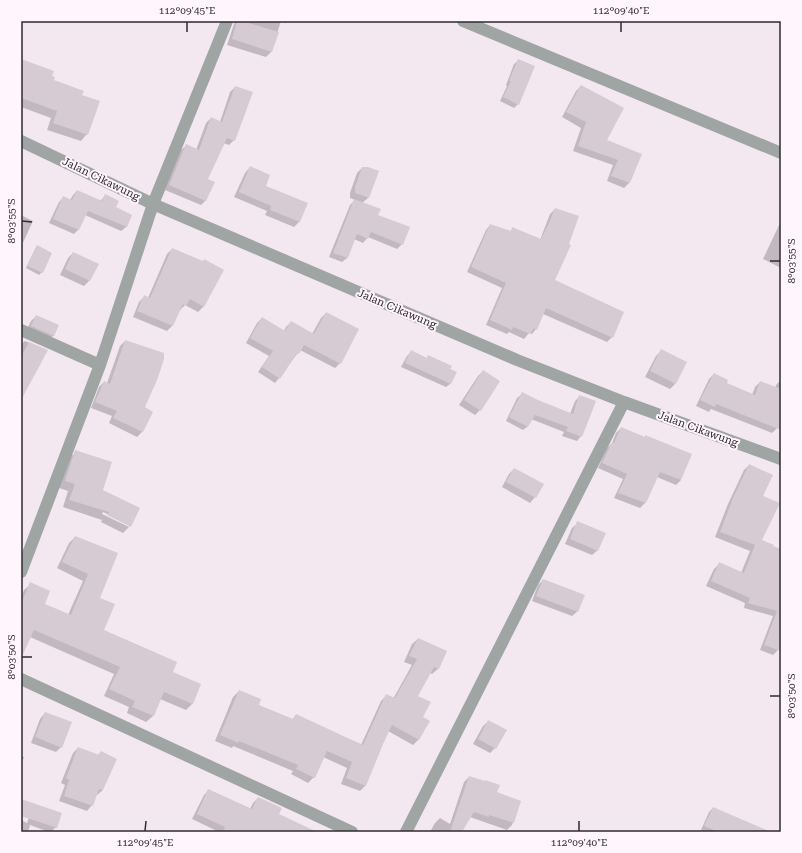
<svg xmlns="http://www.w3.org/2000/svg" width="802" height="853" viewBox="0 0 802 853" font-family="'Roboto Serif',serif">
  <rect width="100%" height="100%" fill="#f3e7f0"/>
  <path fill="#0003" fill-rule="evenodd" d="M235,21H289L286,23L281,21L271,52L266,57L227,45Z
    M21,60L51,77L52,81L81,96L87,134L81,141L47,130L51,118L21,107Z
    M519,60L518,104L514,108L500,101L507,86L506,85L514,64Z
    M581,86L605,141L640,154L629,183L624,188L607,181L613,165L573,151L581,128L562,117L576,91Z
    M235,87L234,140L229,145L223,143L207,180L206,200L201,205L165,190L181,150L186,146L196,150L206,123L211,118L220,122L230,92Z
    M250,167L264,186L307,203L299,222L294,227L265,215L267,211L234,197L245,173Z
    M362,168L377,171L368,198L362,203L377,215L402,244L397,249L368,237L363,243L354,239L347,258L342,262L329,257L350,205L355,200L350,198V193L357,173Z
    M77,191L100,201L105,196L114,208L131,215L126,227L121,231L85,215L78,230L74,234L49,223L59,202L64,197L70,200L73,195Z
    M555,209L553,281L612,337L607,342L543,314L536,329L532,334L529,333L524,339L509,332L507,334L486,325L502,288L467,272L486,230L490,225L509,232L513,229L540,240L550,214Z
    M21,215L33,221L21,247Z
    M781,221V268L763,259Z
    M37,247L42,272L39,275L26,268L35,249Z
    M172,249L223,270L203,307L198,312L185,305L180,310L179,309L172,326L167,331L133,317L139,302L144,297L148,298L167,254Z
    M73,253L97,264L89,281L84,286L60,275L68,258Z
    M326,313L357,329L340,363L335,368L300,350L279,378L275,383L258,372L269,356L246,343L257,323L262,318L284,331L286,327L291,322L312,334L321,318Z
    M36,316L58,326L53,336L48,341L26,331L31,321Z
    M25,341L46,350L21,398V344Z
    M125,341L144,408L152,412L142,432L137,437L109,423L112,416L91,408L99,387L104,382L107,383L120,346Z
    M661,351L675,384L670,389L645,377L656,356Z
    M411,352L426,359L428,357L455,372L450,384L446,387L401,367L407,356Z
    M483,371L480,410L475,415L459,405L478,376Z
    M714,374L725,384L752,395L755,387L760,382L775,388L776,385L781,380V426L777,428L772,433L711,409L709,412L696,406L709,379Z
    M522,394L570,414L575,401L580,396L581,436L577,441L562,436L564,432L531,419L528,426L523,430L506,421L517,398Z
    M621,428L681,480L676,485L657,477L645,503L640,508L614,498L623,479L598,468L607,448L612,443L616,433Z
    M76,452L102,491L130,526L123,533L101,522L102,520L63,507L68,491L59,488L68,459ZM103,512L129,524V527L102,514Z
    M749,465L762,496L761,541L772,547L781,550V642L778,650L773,655L760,650L773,616L744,608L745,603L706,586L714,569L719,564L741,573L750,551L715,537L728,504L744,470Z
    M514,469L535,497L530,503L502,487L509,474Z
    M578,523L598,550L592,555L565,544L572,528Z
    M75,537L99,598L102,630L171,673L200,685L192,704L186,710L160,699L153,716L146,722L127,713L129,707L104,696L114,674L30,637L21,652V598L24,590L31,584L43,605L68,615L83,581L57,568L69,543Z
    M543,580L578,611L572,616L532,601L538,585Z
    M418,639L446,651L438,669L432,674L430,673L417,696L422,717L419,739L413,745L388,731L365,786L360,791L341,784L347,768L323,757L314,777L308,783L291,774L293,771L233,746L232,748L215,741L233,697L239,691L258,706L292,720L296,715L361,745L381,701L386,696L393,699L412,665L404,662L412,644Z
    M45,713L61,747L56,752L31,743L40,719Z
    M489,721L495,748L490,753L473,744L483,726Z
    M78,748L97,756L101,752L103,790L97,795L96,794L92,805L87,811L59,801L65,785L61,783L73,753Z
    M21,756L24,757L21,764Z
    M469,777L496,793L520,801L512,825L507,830L470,817L461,832H430L435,823L440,818L450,824L464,782Z
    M209,790L250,809L253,803L258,798L278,815L315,832H219L192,819L204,795Z
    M713,808L758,832H704L701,830L709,812Z
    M31,811L56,827L51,832H49L30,825L28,832H21V820L27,823Z"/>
  <path fill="#d6cad3" d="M237,21H242L279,32L272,52L232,39Z
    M21,59L54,71L52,76L55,77L54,80L84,91L82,95L100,101L88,135L53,123L57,111L21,98Z
    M518,59L535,66L519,105L503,97L511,81H509Z
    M581,85L624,108L607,140L642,154L630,183L611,176L618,160L578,146L586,122L566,112Z
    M235,86L253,92L235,141L227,138L208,179L215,182L206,201L169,185L186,144L199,150L211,117L222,122Z
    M250,166L270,175L266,186L308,203L300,222L270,210L271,206L239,192Z
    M362,167H368L379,171L369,198L355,193V187Z
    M77,190L102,201L105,194L119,201L116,207L132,215L127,227L88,211L79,230L53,219L63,196L72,200Z
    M354,199L381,209L378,215L410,227L403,245L371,232L368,239L357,234L348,258L333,253Z
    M555,208L579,216L569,244L571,245L555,280L624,312L613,338L546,308L537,330L534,328L530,334L513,327L512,330L490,320L506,283L471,267L490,224L511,231L512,227L541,239L549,223Z
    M37,245L52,253L43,273L27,266Z
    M172,248L203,261L204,259L224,270L204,307L190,299L186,306L183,304L173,326L137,311L144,295L150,298Z
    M73,252L99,264L90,281L65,269Z
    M326,312L359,329L341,364L304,345L299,354L297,353L280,379L262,367L273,351L250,338L262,317L285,331L291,321L314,334Z
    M36,315L59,325L54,336L31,326Z
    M125,340L164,353V359L157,380L145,407L153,412L143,432L113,418L117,411L95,402L104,381L110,384Z
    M29,342L48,350L21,400V357Z
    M661,349L687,362L676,384L650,371Z
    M411,350L427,358L428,355L452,366L450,369L457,372L451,384L405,363Z
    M483,370L500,381L481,411L464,400Z
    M714,373L728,380L727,383L755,395L760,381L781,389V430L716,404L715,407L700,400Z
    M522,392L538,400L573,414L579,395L596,401L582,437L566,431L568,427L535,415L528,427L509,417Z
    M621,427L645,437V435L692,454L681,480L660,472L646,503L618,493L627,474L602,463L612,442L614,443Z
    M75,450L112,462L103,490L140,508L131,527L107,515L109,512L69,500L75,484L65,481Z
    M749,464L773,475L763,496L780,503L762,540L774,545L773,546L781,549V651L764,645L777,611L748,603L750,598L711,581L719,562L744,573L755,545L720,532L733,498Z
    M514,468L544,484L536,498L506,482Z
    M577,521L606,533L598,551L570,539Z
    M75,536L118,553L100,598L115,604L104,630L177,662L173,672L201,684L193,704L164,692L154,716L132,707L135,701L109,689L120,667L34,630L21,659V604L30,582L50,591L45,604L71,615L88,574L62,562Z
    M543,579L585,595L578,612L536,596Z
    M418,638L447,651L439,669L434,667L418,696L431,702L423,717L430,721L419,740L392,725L383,744L366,786L346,778L352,762L327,751L315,778L296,769L298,765L239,741L238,743L220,735L239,690L261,699L259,705L293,719L296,714L341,735L363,745L386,694L395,698L417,659L409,656Z
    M45,712L72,722L62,748L35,737Z
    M488,720L507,730L496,749L478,739Z
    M78,747L99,755L101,751L117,759L103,790L99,789L93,806L64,796L69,780L66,778Z
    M469,776L485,781V780L500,785L497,792L521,801L514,823L489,815V817L474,812L462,832H450Z
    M208,789L252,809L258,797L282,808L279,814L317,832H223L225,827L197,814Z
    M21,799L62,813L57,828L21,816Z
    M713,807L771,832H718L704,826Z"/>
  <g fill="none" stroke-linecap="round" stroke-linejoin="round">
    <path stroke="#9fa5a3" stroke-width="12" d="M463,21L781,153
      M21,141L153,204L517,360L624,402L781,459
      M21,330L100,365
      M21,572L100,365L153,204L227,21
      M21,679L352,832
      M406,832L624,402"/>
  </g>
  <path fill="none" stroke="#2f2b2e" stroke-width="1.5" d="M187,32V22M621,32V22M22,221L32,222M770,261H780M22,657H32M770,696H780M145,831L146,821M579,831V821"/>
  <g text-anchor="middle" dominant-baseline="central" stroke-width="4" stroke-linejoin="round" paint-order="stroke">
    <g font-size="11" fill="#2f2b2e" stroke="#fff5fc">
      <text transform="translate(101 179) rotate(26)">Jalan Cikawung</text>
      <text transform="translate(397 309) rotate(23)">Jalan Cikawung</text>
      <text transform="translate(698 429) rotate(20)">Jalan Cikawung</text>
    </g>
  </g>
  <rect width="802" height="853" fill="none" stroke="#fff5fc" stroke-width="44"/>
  <rect x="22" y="22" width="758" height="809" fill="none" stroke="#2f2b2e" stroke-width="1.5"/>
  <g font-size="10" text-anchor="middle" fill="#2f2b2e">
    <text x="187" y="14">112°09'45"E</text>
    <text x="621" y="14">112°09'40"E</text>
    <text transform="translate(11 221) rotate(-90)" y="4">8°03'55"S</text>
    <text transform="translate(791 261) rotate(-90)" y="4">8°03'55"S</text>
    <text transform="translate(11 657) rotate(-90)" y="4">8°03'50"S</text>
    <text transform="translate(791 696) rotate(-90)" y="4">8°03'50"S</text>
    <text x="145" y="846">112°09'45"E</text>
    <text x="579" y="846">112°09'40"E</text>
  </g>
</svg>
